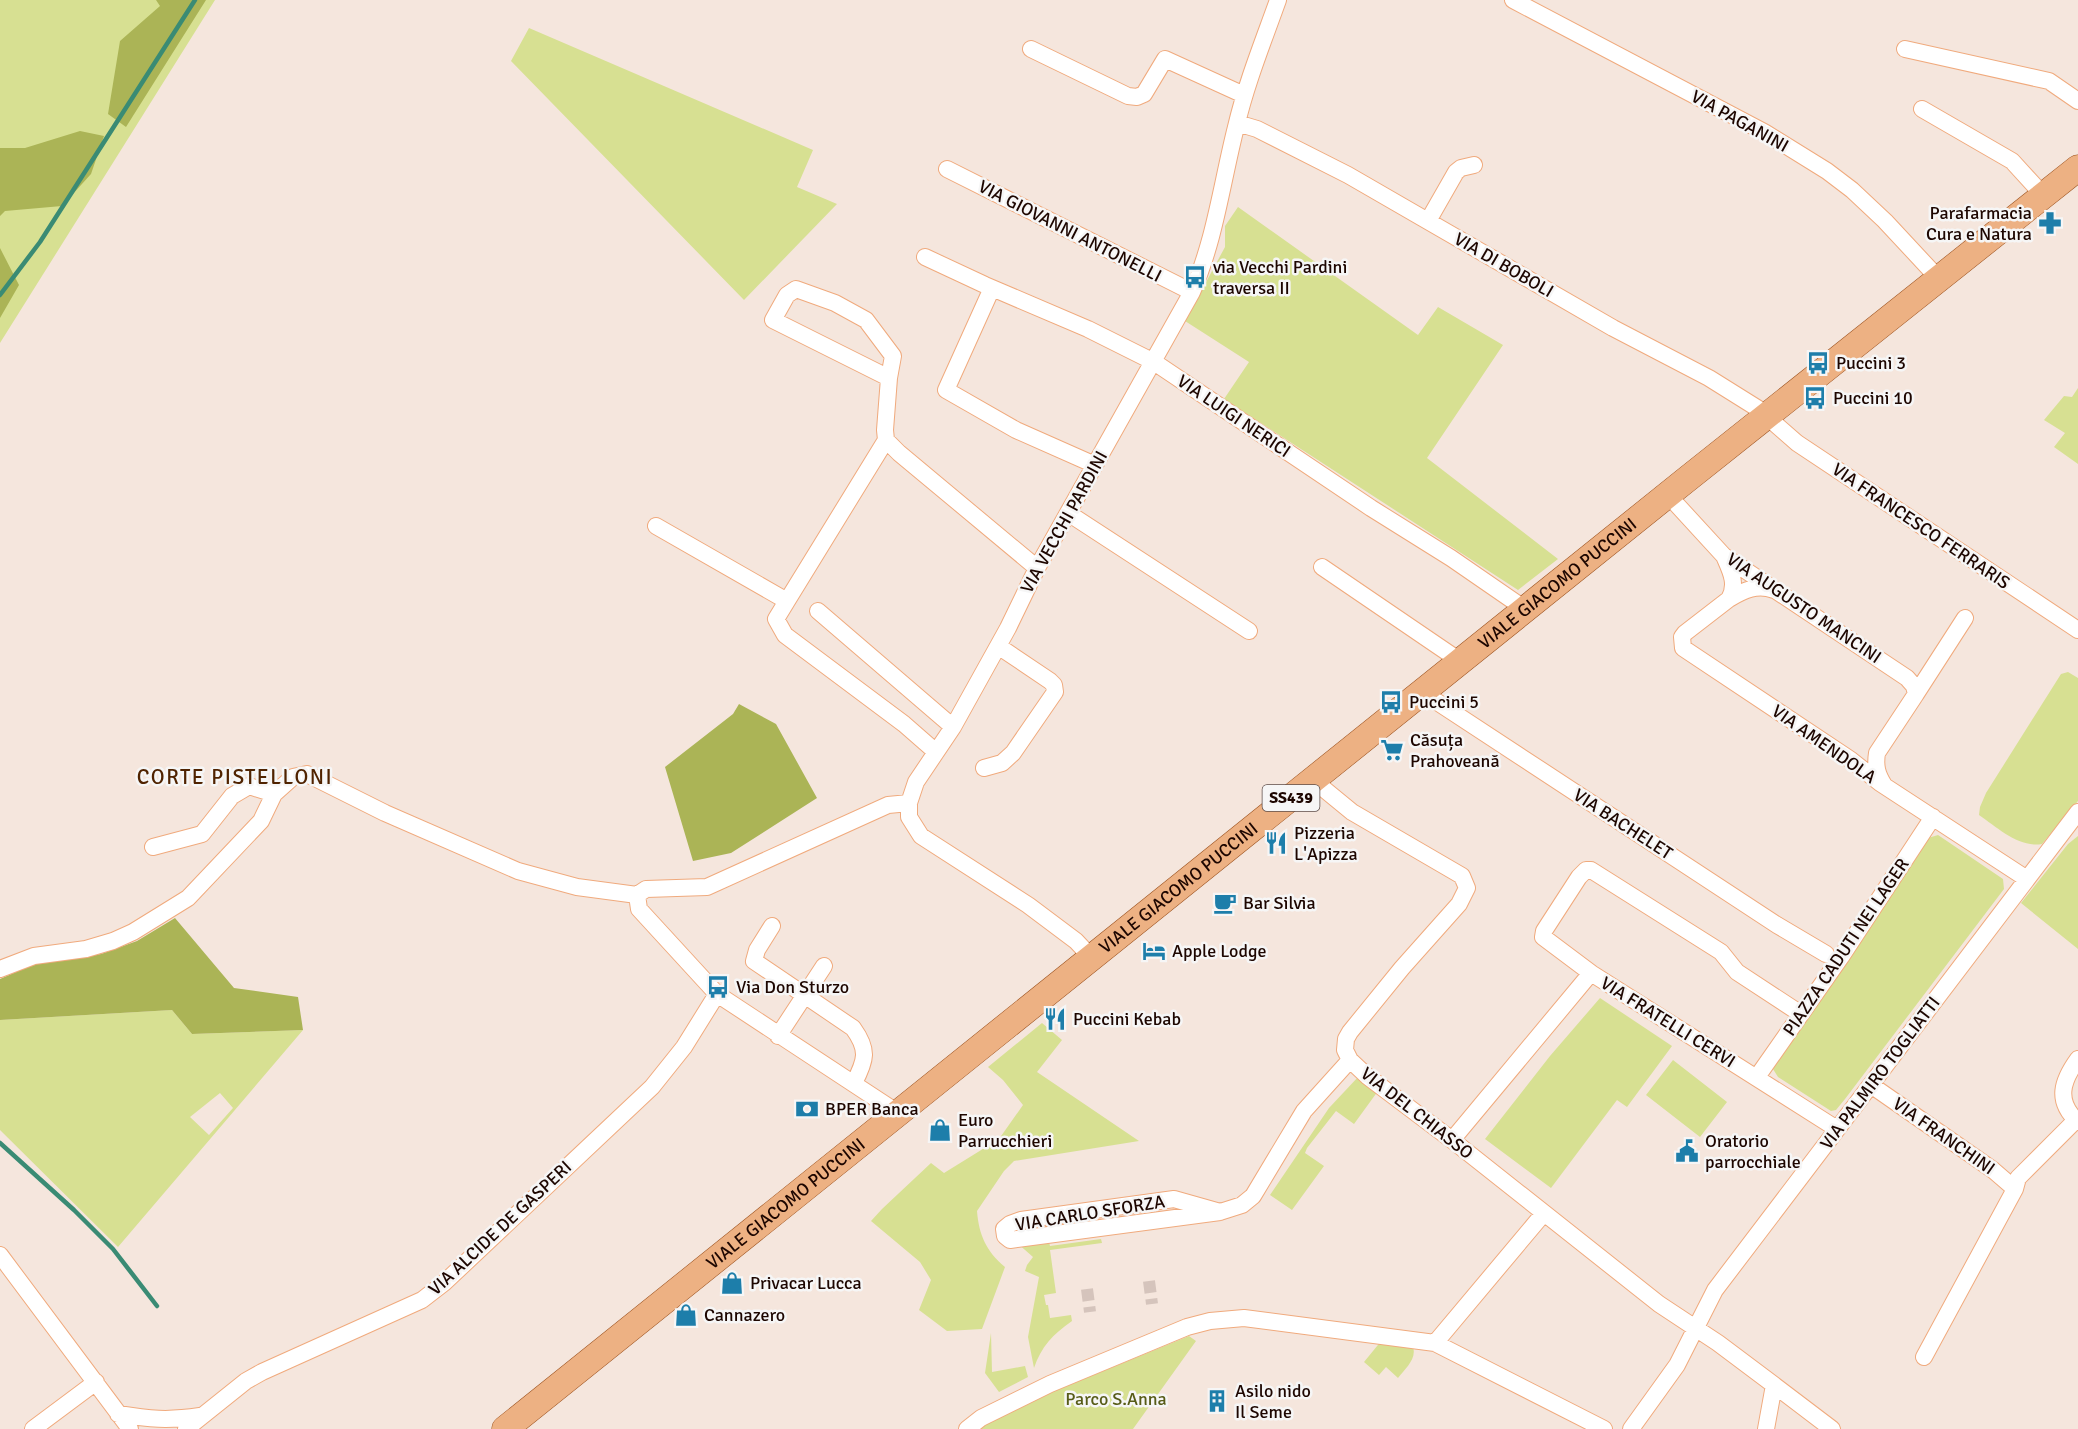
<svg xmlns="http://www.w3.org/2000/svg" width="2078" height="1429" viewBox="0 0 2078 1429" font-family="Signika,sans-serif">
  <rect width="100%" height="100%" fill="#f5e6dd"/>
  <path fill="#d7e092" fill-rule="evenodd" d="M0,0H215L0,343Z
    M529,28L813,150L797,187L837,204L744,300L511,61Z
    M1238,207L1418,335L1438,307L1503,345L1427,458L1558,559L1518,590L1224,399L1249,362L1185,321L1225,247V226Z
    M2078,388V464L2054,447L2065,433L2044,420L2064,396L2072,397Z
    M2068,672L2078,678V801L2042,844C2019,848 1998,828 1979,815L1980,807L1986,793L2061,674Z
    M1938,835L2003,879L2004,889L1845,1099L1836,1110L1831,1111L1778,1077L1773,1069L1774,1064L1928,838Z
    M2078,836V949L2021,903L2068,844Z
    M1600,998L1672,1046L1627,1107L1617,1100L1551,1188L1485,1139L1550,1056Z
    M172,1010L192,1034L303,1030L118,1247L0,1130V1020ZM220,1093L233,1108L209,1135L190,1117Z
    M1042,1023L1062,1040L1037,1072L1139,1141L1014,1161L1004,1171L977,1211C979,1235 986,1251 1005,1267L982,1329L947,1331L919,1310L931,1280L920,1262L871,1221L882,1209L931,1163L944,1173L999,1139L1023,1105L1003,1080L988,1067Z
    M1673,1060L1727,1102L1700,1137L1646,1095Z
    M1359,1076L1378,1091L1354,1124L1336,1111L1307,1148L1305,1153L1324,1166L1292,1210L1270,1195L1329,1108Z
    M1048,1238L1050,1246L1101,1239L1102,1243L1050,1250L1056,1293L1044,1295L1046,1305H1048L1050,1318L1071,1315L1072,1321C1053,1334 1041,1347 1034,1368L1028,1337L1039,1277L1025,1271L1027,1265L1033,1257L1016,1242L1010,1248L1006,1241Z
    M991,1333L992,1372L1025,1366L1028,1377L999,1392L985,1373Z
    M1189,1336L1196,1341L1133,1429H976L1025,1403Z
    M1382,1340L1413,1347C1417,1359 1405,1369 1398,1378L1386,1367L1379,1375L1364,1362Z"/>
  <path fill="#abb456" d="M156,0H206L126,127L108,114L120,41L160,6Z
    M80,131L104,136L91,174L62,206L5,211L0,216V148H25Z
    M0,248L19,285L0,318Z
    M739,704L776,724L817,798L731,853L693,861L665,767L733,714Z
    M175,918L234,988L298,997L303,1030L192,1034L172,1010L0,1020V979L34,964L101,954L137,941Z"/>
  <g fill="none" stroke-linecap="round" stroke-linejoin="round">
    <path stroke="#3a8b74" stroke-width="4.5" d="M0,295L40,242L195,0
      M0,1143L74,1210L113,1249L157,1306"/>
    <path stroke="#d5c4bc" stroke-width="12" stroke-dasharray="12 6" stroke-linecap="butt" d="M1149,1281L1152,1304
      M1087,1289L1090,1312"/>
    <g stroke="#f0aa7d" stroke-width="18">
      <path id="minor" d="M1513,0L1764,132L1827,171L1852,190L1885,221L1939,279
        M1031,49L1128,96L1137,97L1144,94L1165,59L1244,95
        M1905,49L2049,81L2078,101
        M1922,109L2012,161L2044,196
        M1237,123L1257,129L1348,175L1613,328L1709,378L1757,408L1797,443L2078,630
        M947,169L1192,292
        M1428,221L1456,172L1461,168L1474,165
        M925,257L985,285L1088,329L1154,362L1371,508L1451,558L1525,609
        M992,288L946,390L1016,430L1095,465
        M889,378L893,356L866,320L835,303L796,289L787,295L773,320L889,378L885,430L886,440L899,453L1037,568
        M1668,495L1724,556L1907,678L1914,686L1916,694L1877,753C1875,766 1877,774 1884,785
        M1068,513L1249,631
        M656,526L787,601L886,440
        M1724,556C1730,570 1738,584 1729,599L1685,633L1682,637L1683,648L1851,760L1880,783L2027,879
        M1322,567L1460,661
        M1729,599C1744,590 1757,584 1774,590
        M787,601L776,619L785,635L904,724L936,752
        M818,611L953,727
        M1422,692L1777,925L1826,954
        M1916,694L1965,618
        M984,768L1002,763L1013,753L1055,692L1054,685L1050,681L998,646
        M1313,780L1352,812L1462,876L1467,888L1459,904L1402,968L1350,1032L1346,1039L1345,1050L1350,1060L1367,1076L1452,1140L1659,1304L1718,1343L1774,1385L1766,1429
        M153,847L202,834L232,796L249,786L274,794
        M637,895L639,909L717,994L898,1113
        M772,926L757,950L754,961L853,1028C869,1050 866,1060 854,1083
        M1092,958L1076,941L1028,905L921,836L909,817V803L916,782L953,727L1008,628L1037,568L1192,292C1215,240 1222,182 1236,127C1246,84 1263,42 1278,0
        M0,969L34,956L86,949L113,941L133,932L188,898L261,821L274,794L293,777L307,774L385,813L518,871L577,887L637,895L646,889L707,887L888,805L909,803
        M1591,973L1543,937L1544,931L1579,877L1586,870H1591L1721,952L1737,972L1801,1014
        M778,1036L824,966
        M2078,1059C2062,1081 2055,1101 2078,1122
        M1757,1077L1841,957L1933,817
        M1871,1085L1993,1170L2015,1189
        M1452,1140L1591,973L1837,1129
        M1220,1212L1174,1199L1021,1220L1010,1224L1004,1229L1005,1236L1010,1240L1220,1212L1242,1205L1253,1196L1304,1111L1350,1060
        M0,1255L130,1429
        M1435,1343L1604,1429
        M1924,1357L2015,1189L2018,1178L2076,1120
        M1774,1385L1832,1429
        M118,1414C149,1419 168,1421 200,1416
        M33,1429L96,1382
        M186,1429L246,1381L262,1372L422,1300L444,1283L652,1087L684,1047L717,994
        M967,1429L981,1418L1050,1384L1187,1327L1210,1321L1244,1318L1435,1343L1544,1213
        M1631,1429L1677,1365L1715,1290L2078,812"/>
    </g>
    <g stroke="#9c5320" stroke-width="27">
      <g id="primary">
        <path id="s1" d="M505,1429L1686,480L2078,168"/>
      </g>
    </g>
    <use href="#minor" stroke="#fff" stroke-width="16"/>
    <use href="#primary" stroke="#edb183" stroke-width="26"/>
  </g>
  <defs>
    <g id="pharmacy-bare" transform="scale(1.8)"><path d="M-2-6h4v4h4v4h-4v4h-4v-4h-4v-4h4Z" fill="#1d7eaa" stroke="#f6f6f6" stroke-width="2.5" paint-order="stroke"/></g>
    <g id="bus-bare" transform="scale(1.8)"><path d="M-5-6H5V4H4V6H2V4H-2V6H-4V4H-5ZM-3.5-4V0h7V-4ZM-3.5 1.2v1.5H-2V1.2ZM2 1.2v1.5H3.5V1.2Z" fill="#1d7eaa" stroke="#f6f6f6" stroke-width="2.5" paint-order="stroke"/></g>
    <g id="supermarket-bare" transform="scale(1.8)"><path d="M-6-5.5h2.5l.6 2H6L4.5 2H-2.5L-4.4-4H-6ZM-1.5 3.2a1.3 1.3 0 1 0 .1 0ZM3 3.2a1.3 1.3 0 1 0 .1 0Z" fill="#1d7eaa" stroke="#f6f6f6" stroke-width="2.5" paint-order="stroke"/></g>
    <g id="restaurant-bare" transform="scale(1.8)"><path d="M-5-6h1v4h1v-4h1v4h1v-4h1v5L-1.5 .5V6h-2V.5L-5-1ZM5-6V6H3V1.5H1.5Q1.5-4 5-6Z" fill="#1d7eaa" stroke="#f6f6f6" stroke-width="2.5" paint-order="stroke"/></g>
    <g id="cafe-bare" transform="scale(1.8)"><path d="M-5.5-4.5H6V0H3Q3 3.5 0 3.5H-2.5Q-5.5 3.5-5.5 0ZM3-3.2v2h1.7v-2ZM-6 4.5H4V6H-6Z" fill="#1d7eaa" stroke="#f6f6f6" stroke-width="2.5" paint-order="stroke"/></g>
    <g id="hotel-bare" transform="scale(1.8)"><path d="M-6-4.5h1.5V1H6V5H4.5V3h-9V5H-6ZM-4 0a1.8 1.8 0 1 1 3.6 0ZM.5 0V-2.5h3Q6-2.5 6 0Z" fill="#1d7eaa" stroke="#f6f6f6" stroke-width="2.5" paint-order="stroke"/></g>
    <g id="bank-bare" transform="scale(1.8)"><path d="M-6-4H6V4H-6ZM0-2.3a2.3 2.3 0 1 0 0 4.6a2.3 2.3 0 1 0 0-4.6Z" fill="#1d7eaa" stroke="#f6f6f6" stroke-width="2.5" paint-order="stroke"/></g>
    <g id="shop-bare" transform="scale(1.8)"><path d="M-5-2.5h2.3a2.7 3.5 0 0 1 5.4 0H5L5.5 6h-11ZM-1.5-2.5h3a1.5 2.3 0 0 0-3 0Z" fill="#1d7eaa" stroke="#f6f6f6" stroke-width="2.5" paint-order="stroke"/></g>
    <g id="civic-bare" transform="scale(1.8)"><path d="M-.6-6.5H3V-4.5H.6V-3L4-1V1h2V6H-6V1h2V-1L-.6-3ZM-1.2 2.5V6h2.4V2.5Z" fill="#1d7eaa" stroke="#f6f6f6" stroke-width="2.5" paint-order="stroke"/></g>
    <g id="building-bare" transform="scale(1.8)"><path d="M-4-6H4V6H1V3H-1V6H-4ZM-2.5-4.3h1.7v1.8h-1.7ZM.8-4.3h1.7v1.8H.8ZM-2.5-1h1.7V.8h-1.7ZM.8-1h1.7V.8H.8Z" fill="#1d7eaa" stroke="#f6f6f6" stroke-width="2.5" paint-order="stroke"/></g>
  </defs>
  <g fill-rule="evenodd">
    <use href="#pharmacy-bare" x="2050" y="223"/>
    <use href="#bus-bare" x="1195" y="277"/>
    <use href="#bus-bare" x="1818" y="363"/>
    <use href="#bus-bare" x="1815" y="398"/>
    <use href="#bus-bare" x="1391" y="702"/>
    <use href="#supermarket-bare" x="1392" y="750"/>
    <use href="#restaurant-bare" x="1276" y="843"/>
    <use href="#cafe-bare" x="1225" y="903"/>
    <use href="#hotel-bare" x="1154" y="951"/>
    <use href="#bus-bare" x="718" y="987"/>
    <use href="#restaurant-bare" x="1055" y="1019"/>
    <use href="#bank-bare" x="807" y="1109"/>
    <use href="#shop-bare" x="940" y="1130"/>
    <use href="#civic-bare" x="1687" y="1151"/>
    <use href="#shop-bare" x="732" y="1283"/>
    <use href="#shop-bare" x="686" y="1315"/>
    <use href="#building-bare" x="1217" y="1401"/>
  </g>
  <g text-anchor="middle" dominant-baseline="central" stroke-width="5" stroke-linejoin="round" paint-order="stroke">
    <rect fill="#f6f6f6" stroke="#5e4e4a" stroke-width="1.5" x="1262.5" y="785" width="57" height="26" rx="4.5"/>
    <g font-size="16" font-weight="bold" fill="#1d0600">
      <text x="1291" y="798">SS439</text>
    </g>
    <g font-size="18" fill="#1d0600" stroke="#f6f6f6">
      <text transform="translate(1740 121) rotate(29)">VIA PAGANINI</text>
      <text transform="translate(1070 231) rotate(27)">VIA GIOVANNI ANTONELLI</text>
      <text transform="translate(1504 265) rotate(30)">VIA DI BOBOLI</text>
      <text transform="translate(1234 416) rotate(34)">VIA LUIGI NERICI</text>
      <text transform="translate(1064 522) rotate(-61)">VIA VECCHI PARDINI</text>
      <text transform="translate(1921 526) rotate(34)">VIA FRANCESCO FERRARIS</text>
      <text stroke="none"><textPath href="#s1" startOffset="1350">VIALE GIACOMO PUCCINI</textPath></text>
      <text transform="translate(1804 608) rotate(34)">VIA AUGUSTO MANCINI</text>
      <text transform="translate(1824 744) rotate(35)">VIA AMENDOLA</text>
      <text transform="translate(1623 824) rotate(33)">VIA BACHELET</text>
      <text stroke="none"><textPath href="#s1" startOffset="864">VIALE GIACOMO PUCCINI</textPath></text>
      <text transform="translate(1846 947) rotate(-56)">PIAZZA CADUTI NEI LAGER</text>
      <text transform="translate(1668 1022) rotate(32)">VIA FRATELLI CERVI</text>
      <text transform="translate(1880 1073) rotate(-53)">VIA PALMIRO TOGLIATTI</text>
      <text transform="translate(1417 1113) rotate(38)">VIA DEL CHIASSO</text>
      <text transform="translate(1944 1136) rotate(35)">VIA FRANCHINI</text>
      <text stroke="none"><textPath href="#s1" startOffset="360">VIALE GIACOMO PUCCINI</textPath></text>
      <text transform="translate(1090 1213) rotate(-9)">VIA CARLO SFORZA</text>
      <text transform="translate(500 1228) rotate(-43)">VIA ALCIDE DE GASPERI</text>
    </g>
    <g font-size="18" fill="#1d0600" stroke="#f6f6f6" text-anchor="start">
      <text x="2032" y="213" text-anchor="end">Parafarmacia<tspan x="2032" dy="21">Cura e Natura</tspan></text>
      <text x="1213" y="267">via Vecchi Pardini<tspan x="1213" dy="21">traversa II</tspan></text>
      <text x="1836" y="363">Puccini 3</text>
      <text x="1833" y="398">Puccini 10</text>
      <text x="1409" y="702">Puccini 5</text>
      <text x="1410" y="740">Căsuța<tspan x="1410" dy="21">Prahoveană</tspan></text>
      <text x="1294" y="833">Pizzeria<tspan x="1294" dy="21">L'Apizza</tspan></text>
      <text x="1243" y="903">Bar Silvia</text>
      <text x="1172" y="951">Apple Lodge</text>
      <text x="736" y="987">Via Don Sturzo</text>
      <text x="1073" y="1019">Puccini Kebab</text>
      <text x="825" y="1109">BPER Banca</text>
      <text x="958" y="1120">Euro<tspan x="958" dy="21">Parrucchieri</tspan></text>
      <text x="1705" y="1141">Oratorio<tspan x="1705" dy="21">parrocchiale</tspan></text>
      <text x="750" y="1283">Privacar Lucca</text>
      <text x="704" y="1315">Cannazero</text>
      <text x="1235" y="1391">Asilo nido<tspan x="1235" dy="21">Il Seme</tspan></text>
    </g>
    <g font-size="18" fill="#575c18" stroke="#f6f6f6">
      <text x="1116" y="1399">Parco S.Anna</text>
    </g>
    <g font-size="21" letter-spacing="1.5" fill="#502300" stroke="#f6f6f6">
      <text x="235" y="777">CORTE PISTELLONI</text>
    </g>
  </g>
</svg>
